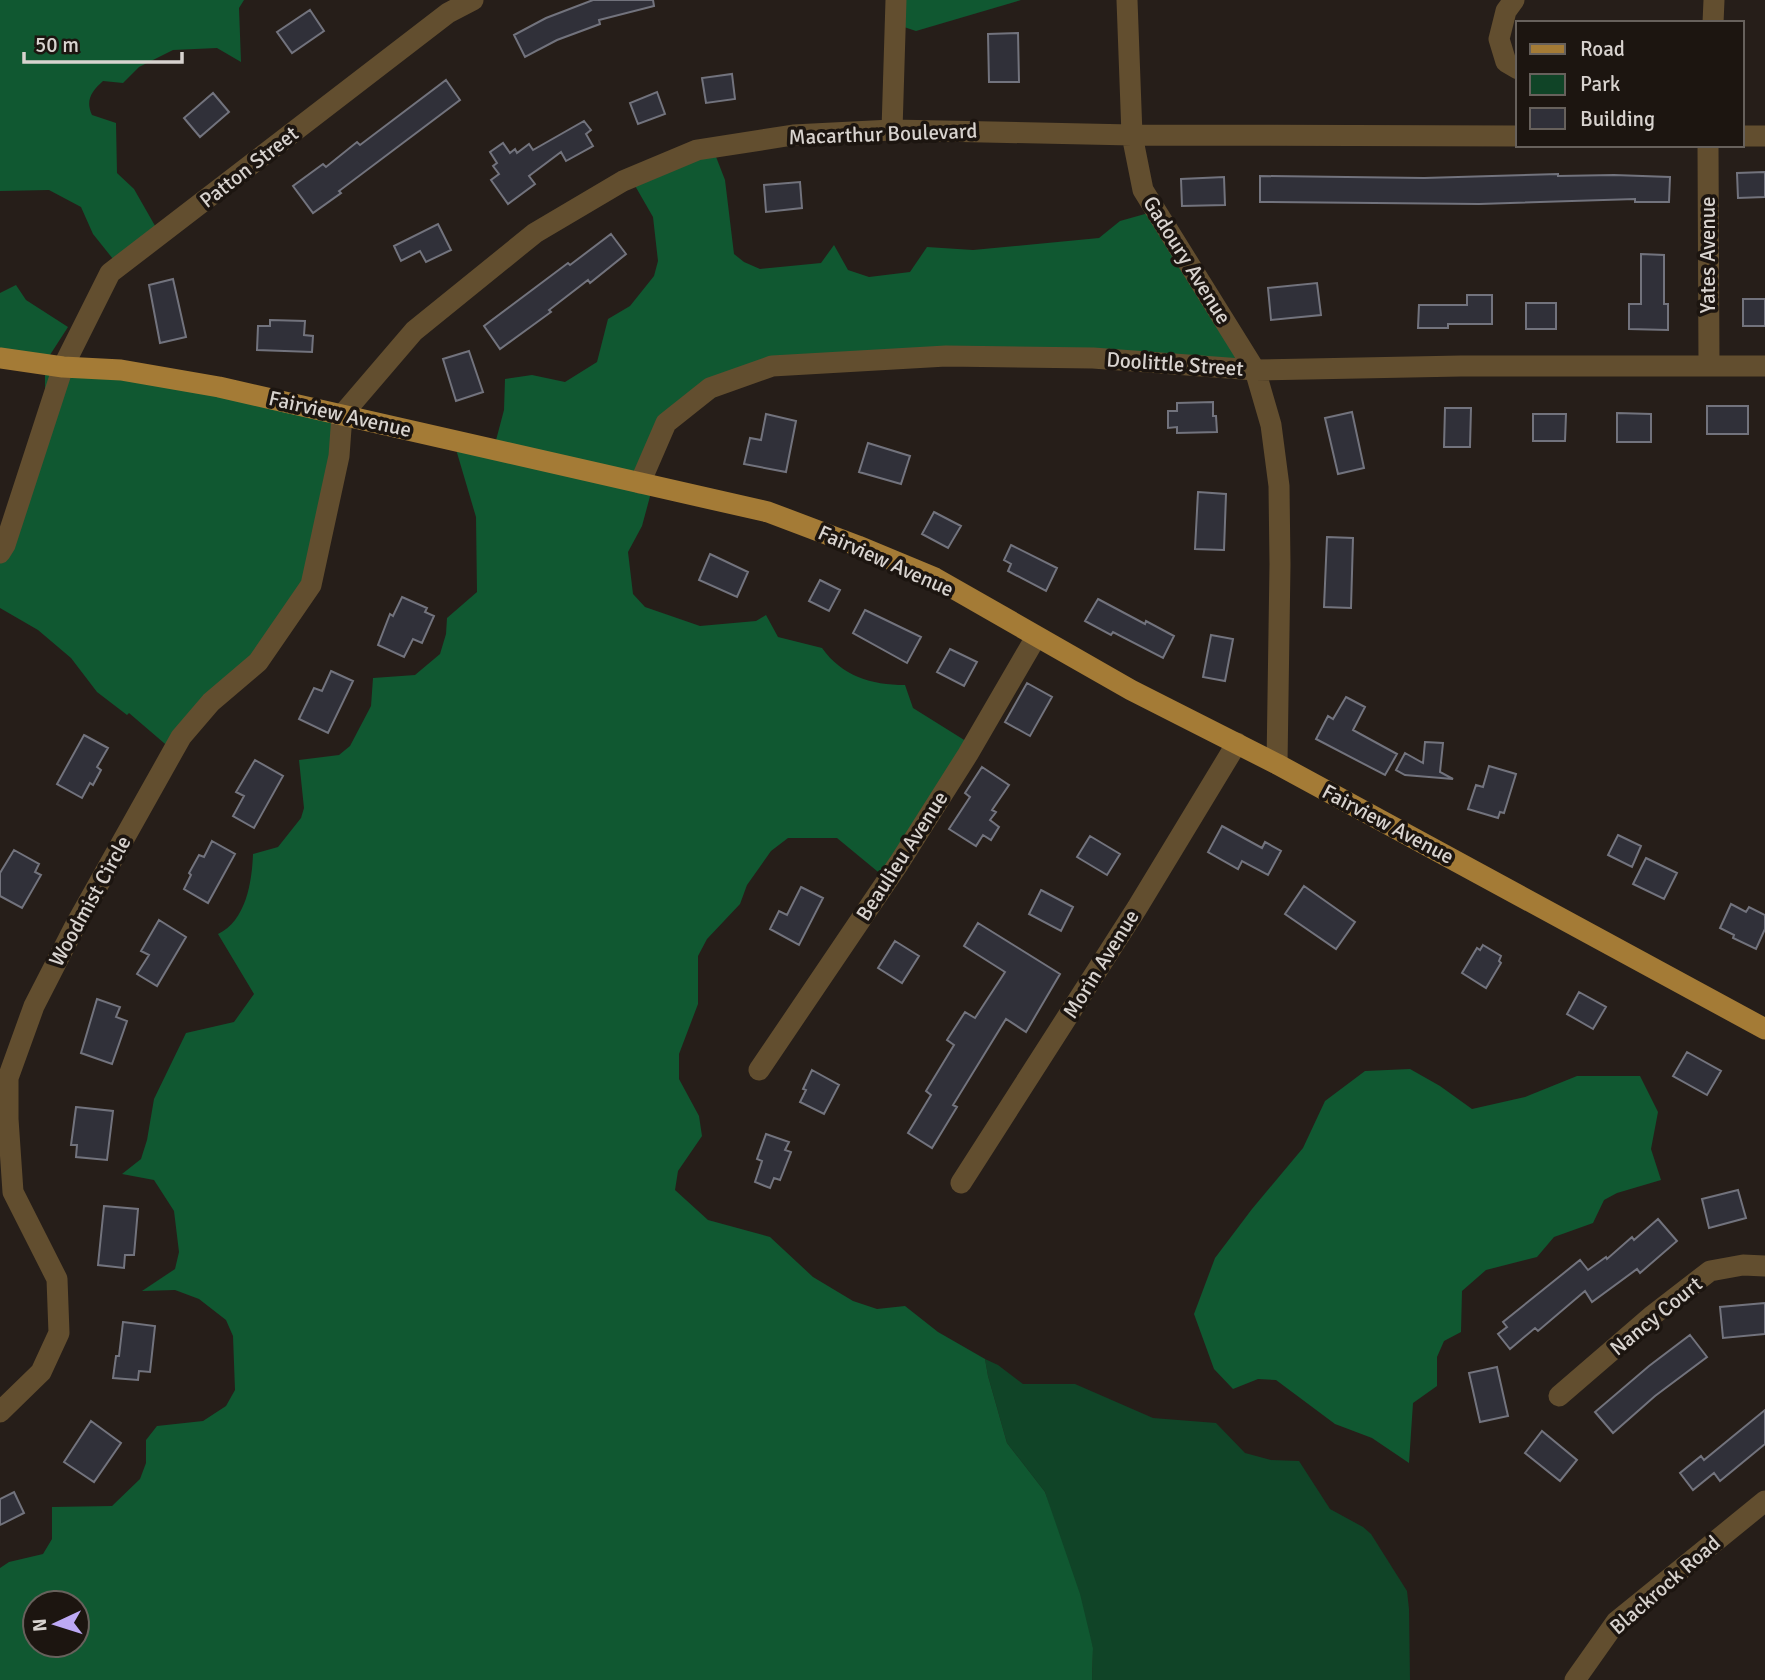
<svg xmlns="http://www.w3.org/2000/svg" width="1765" height="1680" viewBox="0 0 1765 1680" font-family="Signika,sans-serif">
  <rect width="100%" height="100%" fill="#261e19"/>
  <path fill="#104427" d="M985,1359L998,1365L1023,1384H1075L1153,1418L1216,1423L1245,1453L1271,1460L1299,1461L1330,1509L1363,1527L1371,1534L1407,1591L1409,1609L1410,1680H1092L1093,1648L1045,1492L1007,1443L988,1376Z"/>
  <path fill="#105831" fill-rule="evenodd" d="M0,0H244L239,8L241,62L217,48L173,50L139,67L123,83L103,81C92,91 85,100 92,115L116,123L117,173L134,189L158,231L117,264L93,234L81,207L49,190L0,191Z
    M895,0H1021L916,31L895,24Z
    M713,149L725,180L734,254L744,262L760,269L821,263L834,245L848,270L869,277L910,272L927,247L973,250L1099,238L1120,221L1152,212L1246,359L765,367L661,430L652,489L642,526L628,552L633,594L645,607L700,626L756,621L766,615L778,637L822,648C842,676 871,685 905,685L913,708L969,743L883,876L837,838H788L771,851L747,885L740,904L707,939L698,956V1004L679,1054V1079L699,1116L702,1136L678,1171L675,1190L708,1220L770,1237L813,1277L853,1301L877,1309L905,1306L938,1332L985,1359L988,1376L1007,1443L1045,1492L1080,1594L1093,1648L1092,1680H0V1568L9,1562L43,1554L52,1539V1507L112,1506L140,1479L146,1463V1440L157,1426L203,1421L226,1406L235,1390L233,1336L226,1320L199,1299L175,1290L142,1291L175,1269L179,1252L174,1211L154,1180L122,1174L141,1159L147,1140L154,1099L186,1033L234,1022L254,994L218,934C246,921 252,882 253,854L278,847L301,818L304,808L299,760L339,755L350,746L371,706L373,678L415,675L440,654L446,634L447,618L477,592L476,517L455,446L495,444L504,410L505,379L532,375L565,382L597,362L608,319L630,306L654,276L658,261L653,217L630,177ZM35,1603H77V1645H35Z
    M16,285L26,300L68,327L48,358L338,415L305,580L265,642L171,749L129,713L127,715L97,692L71,658L38,630L0,608V552L45,404V361L0,355V293Z
    M1410,1069L1440,1086L1472,1109L1525,1097L1577,1076H1640L1658,1112L1651,1149L1661,1180L1617,1193L1604,1200L1593,1223L1554,1237L1537,1257L1486,1270L1462,1291L1461,1332L1444,1341L1437,1357V1386L1413,1403L1409,1463L1372,1438L1335,1424L1276,1380L1258,1379L1233,1389L1214,1369L1194,1314L1215,1258L1252,1209L1303,1148L1325,1101L1365,1071Z"/>
  <path fill="#303039" stroke="#72737d" stroke-width="2" d="M593,0H653L654,6L599,20L600,24L557,40L525,57L514,35L546,18Z
    M310,10L324,31L292,53L277,32Z
    M1018,33L1019,82H989L988,34Z
    M732,74L735,99L706,103L702,78Z
    M446,80L460,100L339,191L341,193L313,213L293,186L323,164L326,167L357,142L360,145Z
    M657,92L665,114L638,124L630,103Z
    M213,93L229,112L200,137L184,118Z
    M584,121L591,130L586,134L593,146L566,161L561,152L529,176L535,184L508,204L491,180L499,174L493,166L497,163L490,152L503,143L510,153L515,149L517,153L529,144L533,150Z
    M1765,172V197L1738,198L1737,173Z
    M1558,174V176L1614,175L1670,177L1669,202H1635V199L1479,204L1260,202V176L1424,178Z
    M1224,177L1225,205L1182,206L1181,179Z
    M800,182L802,208L766,212L764,185Z
    M438,224L451,250L426,262L420,251L401,261L394,246Z
    M611,234L626,254L590,283L588,280L549,310L551,312L500,349L484,326L568,263L570,265Z
    M1641,254L1664,255V304H1668V330L1629,329V304H1641Z
    M173,279L186,337L160,343L149,285Z
    M1317,283L1321,315L1271,320L1268,288Z
    M1467,295H1492V324H1448V328H1418L1419,305H1467Z
    M1743,299H1765V326H1743Z
    M1526,303H1556V329H1526Z
    M270,320L305,321L304,335L313,336L312,352L257,350L258,326H270Z
    M469,351L483,392L456,401L443,359Z
    M1213,402V416H1216L1217,432L1177,433V427L1168,428V411H1177V403Z
    M1707,406H1748V434H1707Z
    M1445,408H1471L1470,447H1444Z
    M1352,412L1364,468L1338,474L1325,418Z
    M1617,413L1651,414V442H1617Z
    M766,414L796,421L786,472L744,464L750,438L761,440Z
    M1533,414H1566L1565,441H1533Z
    M868,443L910,456L901,484L859,472Z
    M1198,492L1226,494L1224,550L1195,549Z
    M934,512L961,526L948,548L922,534Z
    M1327,537L1353,538L1351,608L1324,607Z
    M1011,545L1057,568L1046,591L1008,571L1011,564L1004,560Z
    M710,554L748,572L737,597L699,580Z
    M820,580L840,590L829,611L809,601Z
    M402,597L427,608L425,612L434,616L422,643L413,639L404,657L378,645L390,614L393,616Z
    M1098,599L1145,624L1146,621L1174,636L1163,658L1113,632L1111,635L1085,621Z
    M865,610L921,637L907,663L853,633Z
    M1211,635L1233,639L1225,681L1203,677Z
    M950,649L977,662L964,686L937,672Z
    M331,671L353,681L328,733L299,719L314,688L322,691Z
    M1027,683L1052,697L1030,736L1005,722Z
    M1346,697L1365,707L1353,730L1397,754L1385,775L1316,739L1328,716L1333,719Z
    M84,735L108,748L97,767L101,770L93,785L90,783L82,798L57,784Z
    M1425,742L1443,743L1440,772L1453,779L1405,775L1396,770L1405,753L1423,763Z
    M255,760L283,776L254,828L233,816L244,796L236,792Z
    M1489,766L1516,774L1504,813L1500,812L1498,818L1468,809L1476,785L1483,787Z
    M982,767L1009,785L992,810L996,812L990,820L999,827L991,840L983,835L976,846L949,829L970,797L965,793Z
    M1222,826L1262,848L1265,842L1281,851L1268,875L1242,861L1238,869L1208,852Z
    M1618,835L1641,846L1632,867L1608,855Z
    M1090,836L1120,854L1107,875L1077,857Z
    M212,841L235,854L208,903L184,889L191,875L189,873L199,855L204,857Z
    M14,850L39,864L35,872L41,875L22,908L0,896V873Z
    M1646,858L1677,873L1664,899L1633,884Z
    M1304,886L1355,922L1336,949L1285,914Z
    M801,887L823,898L799,945L770,929L779,911L787,915Z
    M1041,890L1073,907L1061,931L1029,914Z
    M1731,904L1746,912L1749,907L1765,915V929L1756,949L1733,938L1734,935L1720,928Z
    M159,920L186,937L157,986L137,974L149,955L141,951Z
    M978,923L1060,974L1026,1032L1006,1019L953,1105L957,1107L932,1148L908,1133L931,1095L926,1091L954,1045L947,1040L965,1012L975,1018L1005,972L964,946Z
    M895,941L919,956L902,983L878,968Z
    M1483,945L1501,956L1499,961L1501,963L1486,988L1462,973L1477,948L1480,950Z
    M1579,992L1606,1007L1593,1029L1567,1014Z
    M97,999L120,1007L116,1017L127,1021L112,1064L81,1053Z
    M1687,1052L1721,1071L1707,1095L1673,1076Z
    M812,1070L839,1085L824,1114L800,1102L806,1090L803,1089Z
    M76,1107L113,1111L107,1160L76,1157L77,1145H71Z
    M766,1134L789,1142L785,1150L791,1152L780,1180L774,1178L770,1188L755,1182L762,1161L757,1159Z
    M1738,1190L1746,1218L1709,1228L1702,1199Z
    M104,1206L138,1209L134,1255H125L124,1268L98,1265Z
    M1658,1219L1677,1241L1640,1273L1637,1269L1592,1302L1585,1291L1538,1331L1535,1328L1510,1349L1498,1334L1507,1327L1503,1322L1580,1260L1588,1270L1606,1257L1607,1259L1632,1237L1634,1240Z
    M1765,1303V1334L1723,1338L1720,1307Z
    M123,1322L155,1326L150,1372L139,1371L138,1380L113,1378L116,1356H119Z
    M1690,1335L1707,1357L1655,1396L1613,1433L1595,1412L1649,1366Z
    M1497,1367L1508,1416L1480,1422L1469,1373Z
    M1765,1410V1444L1720,1481L1714,1473L1693,1490L1680,1473L1701,1456L1704,1460Z
    M91,1421L121,1443L94,1482L64,1462Z
    M1542,1431L1577,1460L1560,1481L1525,1453Z
    M14,1492L24,1513L0,1525V1499Z"/>
  <g fill="none" stroke-linecap="round" stroke-linejoin="round">
    <path stroke="#624e2f" stroke-width="21" d="M1127,0L1132,135L1143,190L1255,370L1271,425L1279,486L1280,564L1277,764
      M1514,0L1506,11L1499,39L1506,62L1518,69
      M1713,23L1714,0
      M892,130L896,0
      M1742,136H1765
      M1708,145L1709,365
      M640,483L666,423L710,388L772,366L946,356L1093,358L1255,370L1461,366H1765
      M0,553L5,545L63,367L110,273L448,13L473,0
      M759,1070L899,863L968,754L1036,637
      M961,1183L1137,908L1237,743
      M1559,1396L1653,1315L1710,1271L1743,1265L1765,1266
      M0,1412L41,1372L59,1333L57,1279L13,1192L8,1119V1078L34,1006L75,926L181,737L211,702L258,662L311,585L339,456L342,415L414,331L535,233L623,181L697,150L793,135L892,130L1132,135L1518,136
      M1575,1680L1616,1622L1765,1501"/>
    <path stroke="#a47b36" stroke-width="21" d="M0,358L63,367L121,370L219,387L768,512L858,546L935,578L1131,690L1277,764L1765,1029"/>
  </g>
  <g text-anchor="middle" dominant-baseline="central" stroke-width="7" stroke-linejoin="round" paint-order="stroke">
    <g font-size="21" fill="#d8d3cf" stroke="#1c1510">
      <text transform="translate(883 134) rotate(-2)">Macarthur Boulevard</text>
      <text transform="translate(249 167) rotate(-38)">Patton Street</text>
      <text transform="translate(1708 255) rotate(-90)">Yates Avenue</text>
      <text transform="translate(1187 260) rotate(58)">Gadoury Avenue</text>
      <text transform="translate(1175 364) rotate(4)">Doolittle Street</text>
      <text transform="translate(340 414) rotate(13)">Fairview Avenue</text>
      <text transform="translate(886 561) rotate(24)">Fairview Avenue</text>
      <text transform="translate(1388 824) rotate(28)">Fairview Avenue</text>
      <text transform="translate(902 856) rotate(-57)">Beaulieu Avenue</text>
      <text transform="translate(90 901) rotate(-61)">Woodmist Circle</text>
      <text transform="translate(1101 964) rotate(-58)">Morin Avenue</text>
      <text transform="translate(1656 1316) rotate(-39)">Nancy Court</text>
      <text transform="translate(1665 1585) rotate(-41)">Blackrock Road</text>
    </g>
  </g>
  <rect x="1516" y="21" width="228" height="126" fill="#1c1510" stroke="#67615c" stroke-width="2"/>
  <rect x="1530" y="44" width="35" height="10" fill="#a47b36" stroke="#67615c" stroke-width="2"/>
  <text x="1580" y="56" font-size="21" fill="#d8d3cf">Road</text>
  <rect x="1530" y="74" width="35" height="21" fill="#104427" stroke="#67615c" stroke-width="2"/>
  <text x="1580" y="91" font-size="21" fill="#d8d3cf">Park</text>
  <rect x="1530" y="108" width="35" height="21" fill="#303039" stroke="#67615c" stroke-width="2"/>
  <text x="1580" y="126" font-size="21" fill="#d8d3cf">Building</text>
  <g transform="translate(56 1624) rotate(266)"><circle r="33" fill="#1c1510" stroke="#67615c" stroke-width="2"/>
  <path d="M0-5L12 26L0 18L-12 26Z" fill="#bda9f5"/>
  <text y="-10" font-size="19" font-weight="bold" text-anchor="middle" fill="#d8d3cf">N</text>
  </g>
  <path d="M24 52v10h158v-10" fill="none" stroke="#d8d3cf" stroke-width="3.5"/>
  <text x="35" y="52" font-size="21" fill="#d8d3cf" stroke="#1c1510" stroke-width="5" paint-order="stroke">50 m</text>
</svg>
